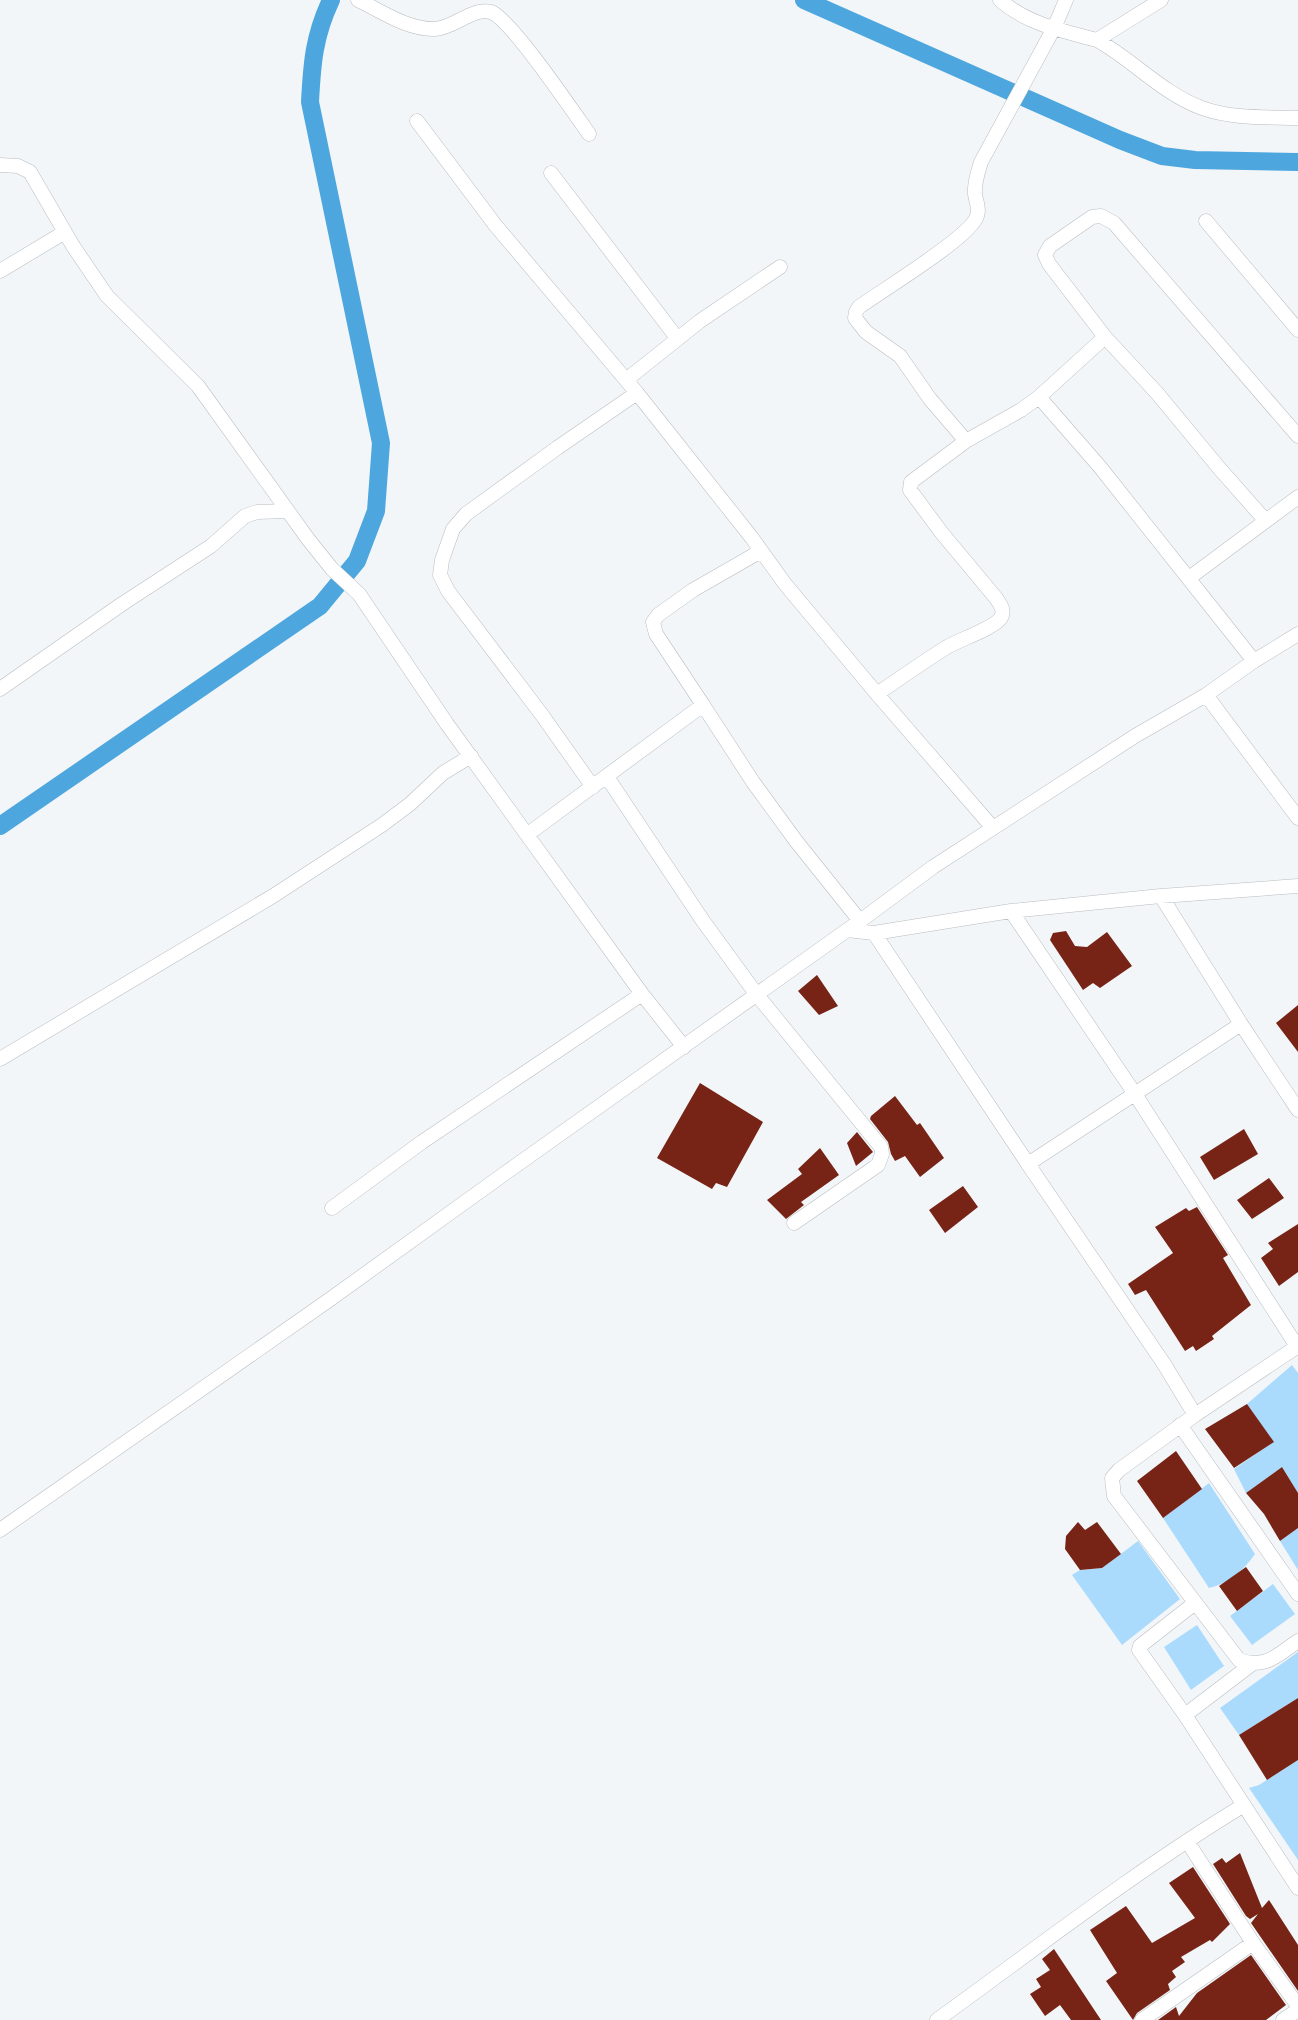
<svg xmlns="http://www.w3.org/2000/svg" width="1298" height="2020" viewBox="0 0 1298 2020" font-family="'Alegreya Sans',sans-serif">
  <rect width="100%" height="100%" fill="#f2f6f9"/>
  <path fill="#abdbfc" d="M1292,1365L1298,1373V1493L1282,1467L1246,1493L1234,1469L1273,1442L1247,1404Z
    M1209,1483L1255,1554C1244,1570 1228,1584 1209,1588L1163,1518Z
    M1298,1528V1570L1280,1541Z
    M1138,1541L1180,1599L1122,1645L1072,1575L1080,1570L1102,1568Z
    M1273,1584L1295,1614L1252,1645L1230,1616Z
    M1197,1625L1224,1666L1191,1690L1164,1647Z
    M1298,1652V1698L1239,1735L1220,1708Z
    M1298,1760V1860L1249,1788L1259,1785Z"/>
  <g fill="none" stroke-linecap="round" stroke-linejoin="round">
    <path stroke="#4da7de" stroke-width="18" d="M804,0L1120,140L1162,156L1195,160L1298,162
      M0,826L320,606L357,561L376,511L381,443L310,102C312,63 314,36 331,0"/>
  </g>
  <path fill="#772416" d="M1066,931L1075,946L1087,947L1107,932L1132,966L1100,988L1093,983L1083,990L1050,940L1053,933Z
    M817,975L838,1006L819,1015L798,991Z
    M1298,1005V1052L1276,1023Z
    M700,1083L763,1122L727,1187L716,1183L712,1189L657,1158Z
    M895,1096L917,1125L920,1123L944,1158L920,1177L905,1156L895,1161L891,1154L888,1142L870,1119L871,1116Z
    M1244,1129L1258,1154L1214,1180L1200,1157Z
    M857,1132L873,1152L856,1166L847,1143Z
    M820,1148L839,1175L801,1202L804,1205L786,1219L767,1200L802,1174L798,1169Z
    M1269,1178L1284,1198L1252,1219L1237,1200Z
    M963,1186L978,1207L945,1233L929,1210Z
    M1197,1207L1228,1255L1223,1258L1251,1305L1212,1336L1214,1339L1196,1351L1193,1346L1185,1351L1146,1290L1135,1295L1128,1284L1173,1253L1155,1227L1186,1208L1189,1211Z
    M1298,1224V1272L1279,1286L1261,1258L1273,1249L1268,1243Z
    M1247,1404L1274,1442L1234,1468L1205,1429Z
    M1176,1451L1202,1489L1163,1518L1137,1481Z
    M1282,1467L1298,1493V1528L1280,1541L1264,1514L1246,1493Z
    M1078,1522L1085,1530L1097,1522L1121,1554L1102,1568L1080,1570L1065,1549L1066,1536Z
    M1246,1567L1263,1591L1237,1611L1219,1586Z
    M1298,1698V1760L1267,1780L1239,1735Z
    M1240,1853L1262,1908L1269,1900L1298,1945V1991L1251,1923L1258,1914L1250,1919L1246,1916L1213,1864L1222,1858L1226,1863Z
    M1193,1867L1230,1924L1212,1942L1210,1940L1181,1957L1185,1962L1172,1971L1176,1977L1168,1984L1170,1990L1137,2013L1133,2020L1106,1981L1117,1973L1090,1930L1126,1906L1152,1943L1195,1918L1169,1883Z
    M1054,1949L1101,2020H1071L1060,2005L1045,2016L1030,1994L1041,1987L1036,1979L1050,1970L1042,1959Z
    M1251,1955L1286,2005L1266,2020H1158L1176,2007L1179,2016L1197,1993Z"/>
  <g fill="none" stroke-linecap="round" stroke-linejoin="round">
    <g stroke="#b9bdc0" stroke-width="15">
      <path id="minor" d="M358,0C381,11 408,30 435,29C454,28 473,7 491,12C510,18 574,113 589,134
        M1000,0C1027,24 1063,31 1097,40L1161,0
        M1066,0L1054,28L981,162C978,172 974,183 975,194C976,202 980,208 977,216C972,236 881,291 859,307L856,312L855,318L866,332L900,356L930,399L966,441L1021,410L1039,397L1100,467L1254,661
        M1097,40C1133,60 1163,94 1202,108C1232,119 1267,117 1298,118
        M417,121L496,226L637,393
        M0,165L18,166L30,172L73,246L107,296L198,386L308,539L332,569L359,594L447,724L642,994L684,1047
        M551,173L677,338
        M1206,221L1298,330
        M0,271L65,232
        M1105,337L1157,393L1219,468L1265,520
        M626,380L700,321L780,267
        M1039,397L1105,337L1049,264L1045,255L1050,246L1092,217L1101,216L1114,223L1298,436
        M1189,578L1298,497
        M0,689L122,604L211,546L245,516L257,512L287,511
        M877,694C900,678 923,662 947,647C959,640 993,628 1000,619C1006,611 1000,604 996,598L941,532L910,490L911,482L966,441
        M1206,695L1298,818
        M703,705L656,634L653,622L658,615L693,590L761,551
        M607,777L703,921L757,995L881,1147L882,1154L878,1165L794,1223
        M593,787L542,715L448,591L440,575L442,560L453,529L466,514L557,448L637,393L752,538L785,584L877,694L993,828
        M528,834L703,705L753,782L796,841L860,921
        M1161,896L1241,1024L1298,1110
        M1011,911L1135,1094L1298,1348
        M847,930L874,933L1028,1164L1164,1364L1195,1415L1298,1346
        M874,933L1011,911L1161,896L1298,886
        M0,1059L273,896L382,825L410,804L443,773L471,756
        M1028,1164L1241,1024
        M332,1208L422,1142L642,994
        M1195,1415L1119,1470L1112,1478L1114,1496L1239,1660C1266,1669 1276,1656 1298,1641
        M1180,1425L1298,1594
        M0,1530L329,1300L504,1174L860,921L933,867L1135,736L1206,695L1254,661L1298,634
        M1195,1603L1140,1646L1139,1650L1185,1715L1298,1888
        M1185,1715L1252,1664
        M1187,1841L1253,1943L1298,2006
        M937,2020C1038,1947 1137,1870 1244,1805
        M1142,2020L1253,1943
        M1283,2020L1298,2010"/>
    </g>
    <use href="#minor" stroke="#fff" stroke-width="14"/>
  </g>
</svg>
